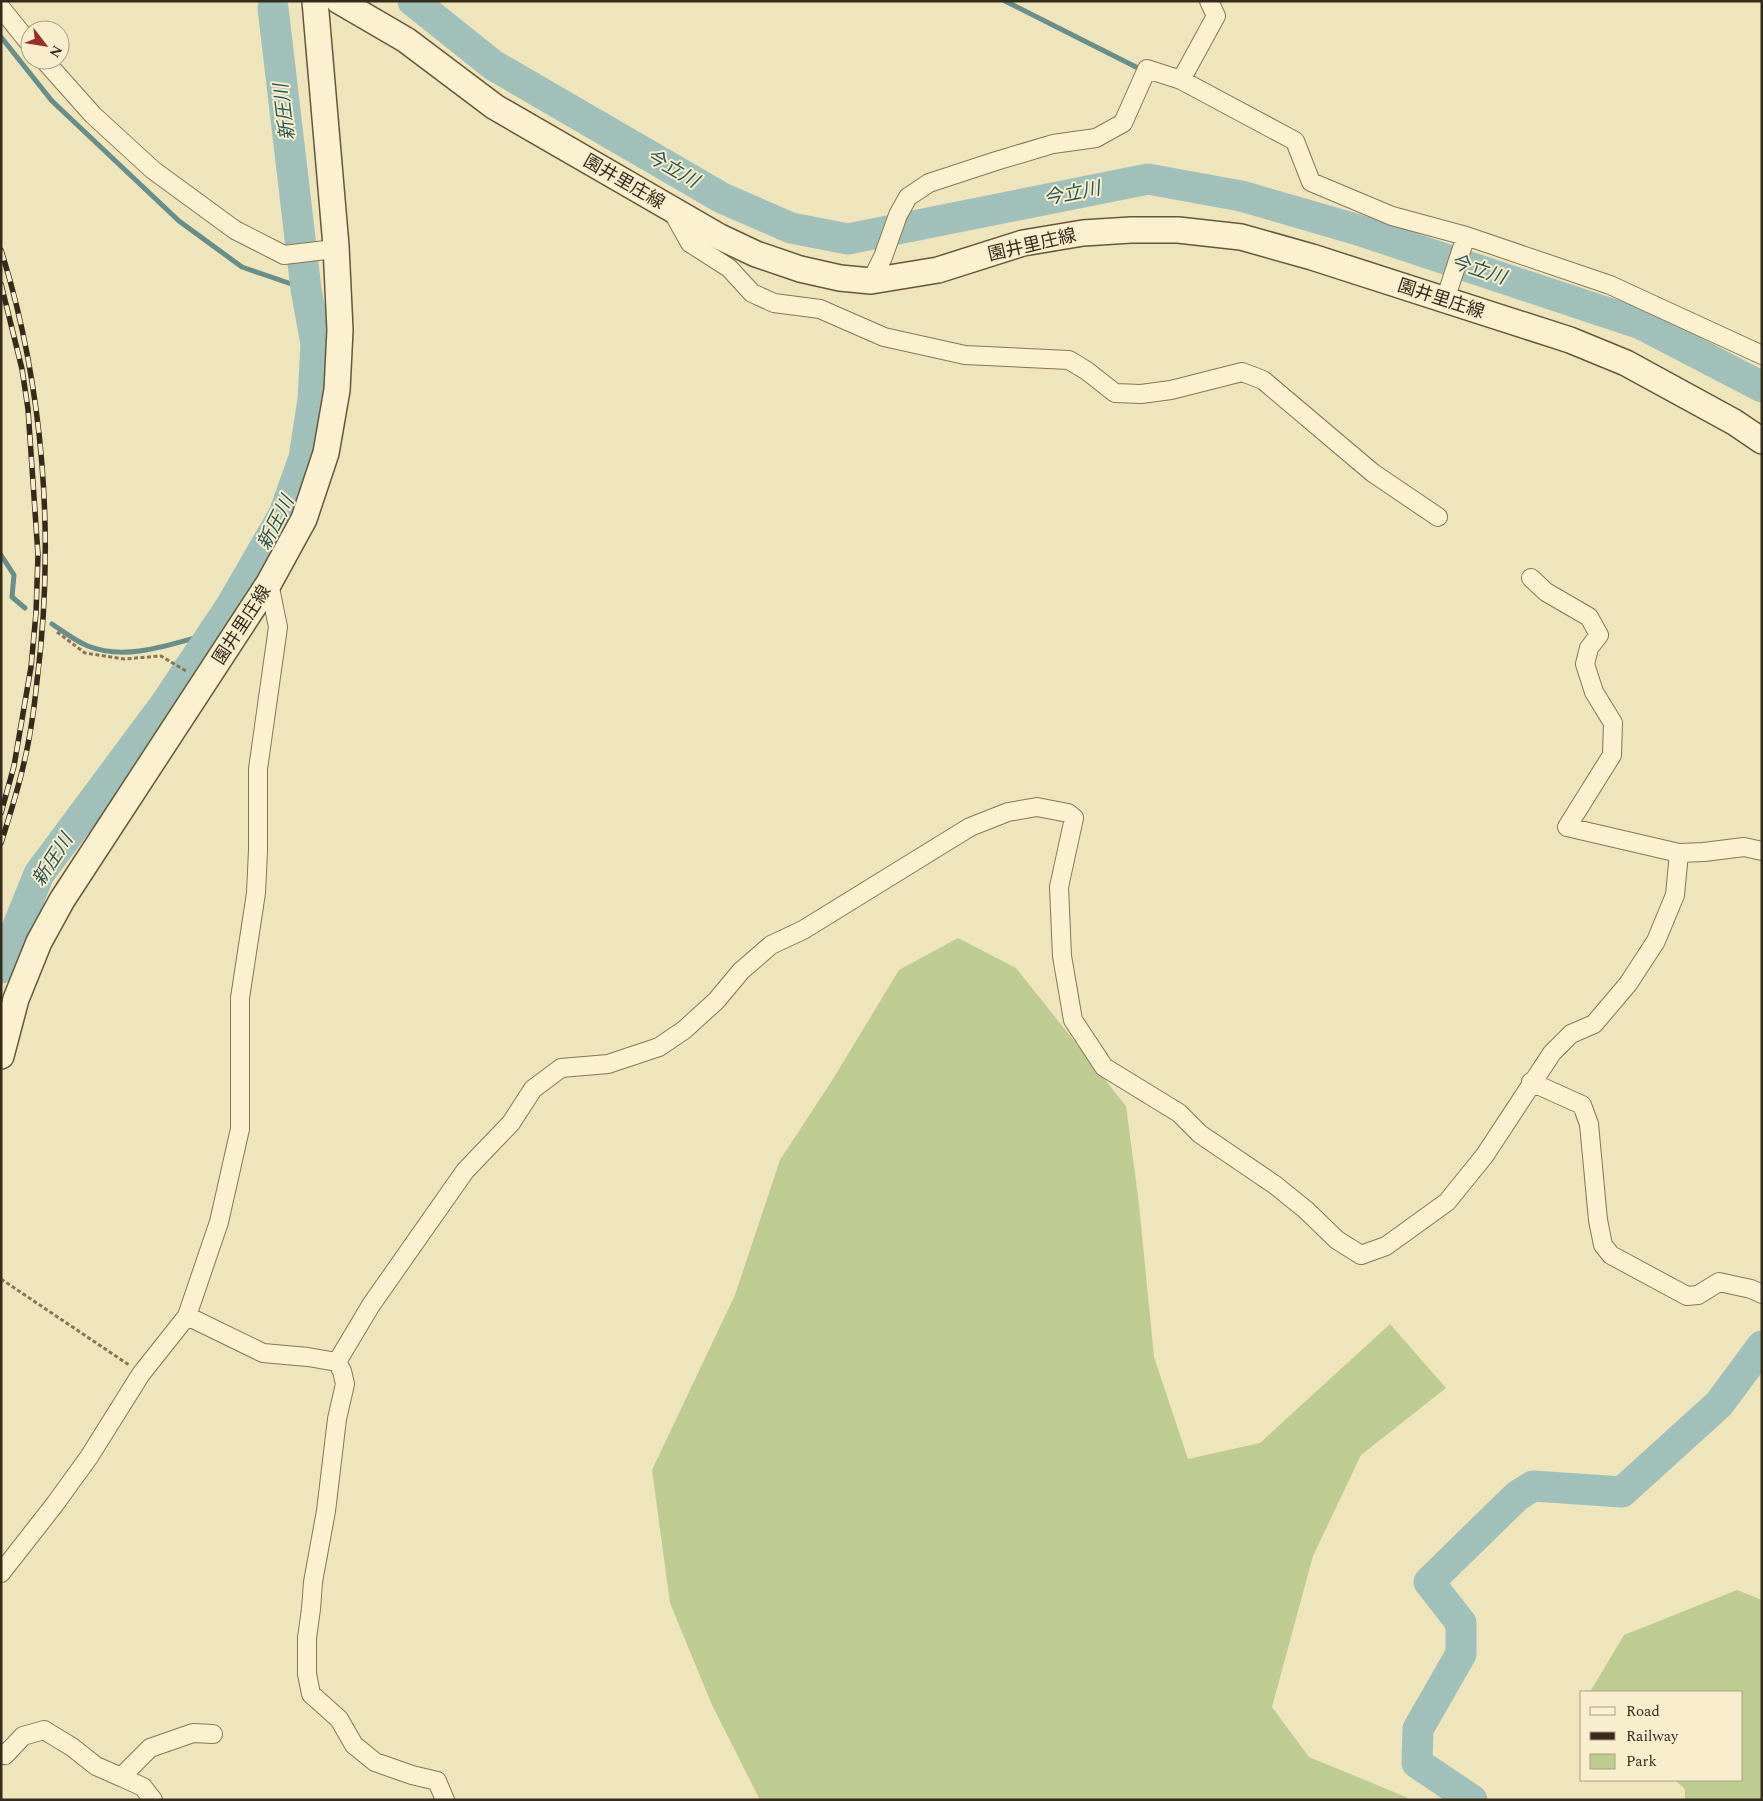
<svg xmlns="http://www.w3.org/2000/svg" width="1763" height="1801" viewBox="0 0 1763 1801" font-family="Spectral,'Noto Sans JP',serif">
  <rect width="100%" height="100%" fill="#eee5bd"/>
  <path fill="#bfcc91" d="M958,938L1016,968L1126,1106L1139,1204L1154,1357L1188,1459L1260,1443L1390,1324L1446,1388L1361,1455L1313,1556L1272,1707L1309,1757L1406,1797L1408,1800H760L712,1705L670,1603L652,1470L735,1295L780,1160L833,1079L899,970Z
    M1737,1590L1762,1600V1800H1685V1789L1675,1780H1742V1692H1590L1624,1635Z"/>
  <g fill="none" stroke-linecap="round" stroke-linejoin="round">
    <path stroke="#698d88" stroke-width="5" d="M1005,1L1140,69
      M1,37L52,101L179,221L242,267L306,289
      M1,555L14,575L12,597L25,608
      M52,624C63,631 75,641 88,646C127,662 174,643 213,633"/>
    <path stroke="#a1c0ba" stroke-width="31" d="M413,1L493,65L722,198L791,228L848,239L1148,179L1241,196L1355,229L1641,324L1762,387
      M1,968L39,874L166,703L231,606L284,514L304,458L313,400L316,344L306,289L273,8
      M1472,1800L1417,1763L1418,1729L1461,1654V1623L1429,1582L1517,1496L1533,1486L1622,1492L1719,1404L1762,1346"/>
    <g stroke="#877556" stroke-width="20">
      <path id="street" d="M1,8L30,44
        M44,60L93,115L153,170L235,230L284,255L326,250L336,246
        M1181,80L1216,16L1209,1
        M671,209L690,243L729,268L752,293L774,303L820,309L884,337L965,355L1069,360L1087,371L1115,393L1141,394L1171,390L1242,372L1263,380L1373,473L1438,517
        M871,281L883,257L898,215L908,197L929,183L996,161L1053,144L1096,138L1123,123L1147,69L1181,80L1295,141L1311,182L1392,216L1466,236L1610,285L1762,355
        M1445,300L1466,236
        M1531,578L1546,592L1589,617L1599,635L1589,648L1585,664L1594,692L1613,723L1612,755L1567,827L1679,853L1704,852L1744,847L1762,851
        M1531,1082L1582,1105L1589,1124L1598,1220L1603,1245L1611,1255L1687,1296L1698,1295L1719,1282L1751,1289L1762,1294
        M187,1316L263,1353L308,1357L337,1362
        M337,1362L371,1305L465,1171L511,1123L533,1089L561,1068L608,1064L659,1047L684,1030L716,1001L741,971L771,945L803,930L970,827L1008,812L1037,807L1068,813L1074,818L1059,887L1062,956L1073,1020L1104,1067L1179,1113L1200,1134L1275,1185L1306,1210L1337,1240L1361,1255L1386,1246L1447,1202L1485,1155L1552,1053L1571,1034L1594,1024L1628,984L1656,941L1675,895L1679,853
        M337,1362L342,1371L345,1384L337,1419L326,1511L313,1582L311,1609L307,1638V1674L311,1694L339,1719L354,1745L375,1762L412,1775L437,1781L445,1800
        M1,1573L55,1504L89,1457L141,1374L187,1316L219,1222L240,1129V998L256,893L258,850V769L278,627L269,583
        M1,1753L5,1755L23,1736L44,1730L72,1747L96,1766L121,1777L150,1748L193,1733L213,1734
        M121,1777L143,1787L153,1800"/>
    </g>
    <g stroke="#68563a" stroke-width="28">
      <path id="secondary" d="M339,1L406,40L495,107L720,237L756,254L800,269L840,278L871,281L938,270L1023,243L1083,233L1131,230H1178L1241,237L1312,257L1570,340L1626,363L1734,422L1762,441
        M1,1056L16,999L39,942L62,900L269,583L304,519L326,453L337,390L340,330L336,246L315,1"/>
    </g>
    <path stroke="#877556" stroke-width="3" stroke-dasharray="4 2.5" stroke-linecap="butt" d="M57,632L85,653L124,659L161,656L186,671
      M1,1279L129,1365"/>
    <use href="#street" stroke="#f9f1d0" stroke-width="18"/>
    <use href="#secondary" stroke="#f9f1d0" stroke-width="25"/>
    <g stroke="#352b1b" stroke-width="5.5">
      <path id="rail" d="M1,250C44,387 55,539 37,681C34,710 30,739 23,767C17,793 9,818 1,843
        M1,284L22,369L28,409L38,555L36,613L31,667L14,766L1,813"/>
    </g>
    <use href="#rail" stroke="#f6eecd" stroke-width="4" stroke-dasharray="11" stroke-linecap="butt"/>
  </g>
  <g text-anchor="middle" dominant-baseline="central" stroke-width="4" stroke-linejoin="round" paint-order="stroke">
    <g font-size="18" fill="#352b1b" stroke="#f6eecd">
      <text transform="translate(624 182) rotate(30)">園井里庄線</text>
      <text transform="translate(1032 245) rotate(-13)">園井里庄線</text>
      <text transform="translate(1441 299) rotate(18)">園井里庄線</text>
      <text transform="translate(242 625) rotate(-57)">園井里庄線</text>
    </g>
    <g font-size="19" font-style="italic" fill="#2a5456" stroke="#f6eecd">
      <text transform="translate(285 112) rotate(-97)">新圧川</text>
      <text transform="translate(672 169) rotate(30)">今立川</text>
      <text transform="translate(1072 194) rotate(-11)">今立川</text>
      <text transform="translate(1478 270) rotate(18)">今立川</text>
      <text transform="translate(276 523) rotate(-63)">新圧川</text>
      <text transform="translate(53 860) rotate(-57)">新圧川</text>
    </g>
  </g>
  <rect width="1763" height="1801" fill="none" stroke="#352b1b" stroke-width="5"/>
  <rect x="1580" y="1691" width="162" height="90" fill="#f6eecd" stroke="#a9a086"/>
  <rect x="1590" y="1707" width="25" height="8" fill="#f9f1d0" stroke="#a9a086"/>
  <text x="1626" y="1716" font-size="15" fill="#352b1b">Road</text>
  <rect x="1590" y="1732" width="25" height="8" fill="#352b1b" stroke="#a9a086"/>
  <text x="1626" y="1741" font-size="15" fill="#352b1b">Railway</text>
  <rect x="1590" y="1754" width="25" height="15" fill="#bfcc91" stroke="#a9a086"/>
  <text x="1626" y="1766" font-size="15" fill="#352b1b">Park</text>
  <g transform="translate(45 45) rotate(121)"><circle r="24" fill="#f6eecd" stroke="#a9a086"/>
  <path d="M0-4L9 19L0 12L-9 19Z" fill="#973025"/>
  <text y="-8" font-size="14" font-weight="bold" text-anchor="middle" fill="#352b1b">N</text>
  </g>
</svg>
